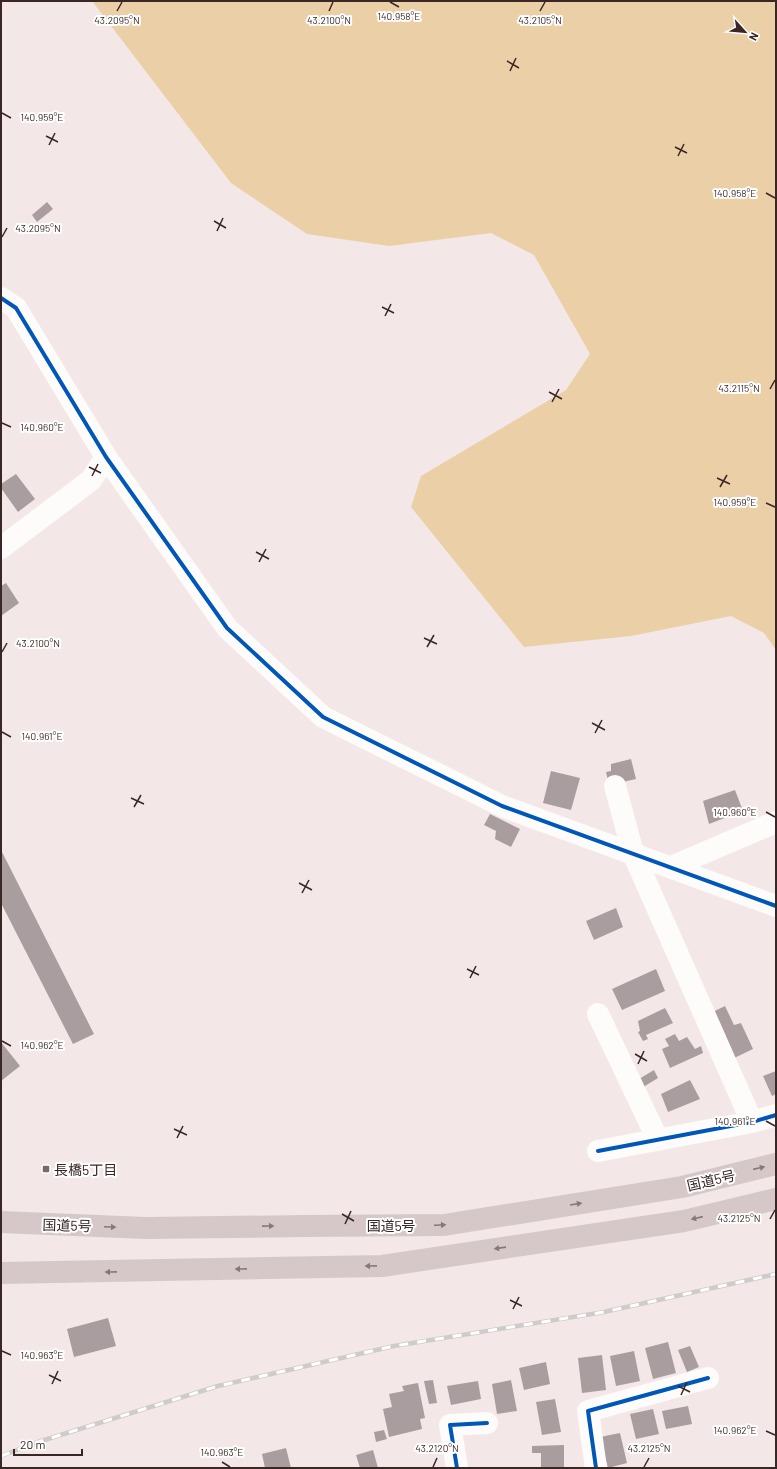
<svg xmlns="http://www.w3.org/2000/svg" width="777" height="1469" viewBox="0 0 777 1469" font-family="Barlow,'Noto Sans JP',sans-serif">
  <rect width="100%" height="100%" fill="#f3e8e7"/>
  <path fill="#ebcfa6" d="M92,1H772L776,4V650L764,633L731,616L631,636L524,647L411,507L421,476L566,390L590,354L534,255L491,233L389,246L307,234L231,183Z"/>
  <path fill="#aa9d9f" d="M47,202L53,209L37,222L32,215Z
    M16,474L35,499L18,512L1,488V484Z
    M6,583L19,603L1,616V586Z
    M631,759L636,779L609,785L606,772L611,771V764Z
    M551,771L580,778L571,810L543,803Z
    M735,790L743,811L709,824L703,801Z
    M490,814L520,829L511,847L495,839L496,831L484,825Z
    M1,850L94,1034L73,1044L1,903Z
    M616,908L623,927L594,940L586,921Z
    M656,969L665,991L622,1010L612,989Z
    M725,1006L734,1025L741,1023L753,1049L730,1060L698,1019Z
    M665,1008L673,1023L646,1035L648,1039L643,1041L638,1032L640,1031L638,1021Z
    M675,1034L679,1041L687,1037L695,1049L701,1046L703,1053L670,1068L662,1049L669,1046L665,1039Z
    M1,1042L20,1066L1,1081Z
    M654,1070L658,1078L640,1089L634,1082Z
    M776,1071V1094L772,1096L763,1076Z
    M690,1080L700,1099L668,1112L661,1094Z
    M108,1318L116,1346L74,1357L67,1329Z
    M668,1342L676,1373L653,1379L645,1348Z
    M690,1346L699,1367L687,1372L678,1350Z
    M634,1351L640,1381L616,1386L610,1356Z
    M602,1355L606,1390L582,1393L578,1358Z
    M546,1362L550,1384L524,1390L519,1368Z
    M433,1380L437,1403L429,1404L424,1381Z
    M511,1380L517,1411L497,1414L492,1384Z
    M478,1381L481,1399L451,1405L447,1386Z
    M418,1383L425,1418L420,1419L422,1429L389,1437L383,1409L392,1407L389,1394L404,1391L402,1386Z
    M555,1399L561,1432L542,1435L536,1402Z
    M688,1406L692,1424L666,1429L662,1411Z
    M653,1409L659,1434L636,1439L630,1414Z
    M384,1430L387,1439L376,1442L374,1432Z
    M620,1433L627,1463L608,1468L600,1437Z
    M564,1445V1468H541V1453H532V1446Z
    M286,1448L291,1468H265L262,1454Z
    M373,1450L378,1468H360L356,1455Z"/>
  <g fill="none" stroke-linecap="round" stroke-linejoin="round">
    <path stroke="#fdfcfb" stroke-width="22" d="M1,298L16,308L106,457L227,628L323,717L502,806L776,906
      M1,548L91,480L106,457
      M615,786L633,853L752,1122
      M671,867L776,822
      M598,1014L658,1140
      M598,1151L752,1122L776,1115
      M457,1468L450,1425L487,1423
      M596,1468L588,1411L708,1378"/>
    <path stroke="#d6c8c8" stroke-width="22" d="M1,1222L146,1228L306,1226L444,1225L682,1187L776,1164
      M1,1273L382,1266L684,1221L776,1199"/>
    <g stroke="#cecbcb" stroke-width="4.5">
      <path id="rail" d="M1,1456L38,1442L218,1386L394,1346L604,1312L776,1274"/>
    </g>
    <use href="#rail" stroke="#fff" stroke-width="3" stroke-dasharray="9" stroke-linecap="butt"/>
    <g stroke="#fff" stroke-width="6">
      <path id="cycleway" d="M1,298L16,308L106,457L227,628L323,717L502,806L776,906
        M598,1151L752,1122L776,1115
        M457,1468L450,1425L487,1423
        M596,1468L588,1411L708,1378"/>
    </g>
    <use href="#cycleway" stroke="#0057b8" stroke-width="4"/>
  </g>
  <defs><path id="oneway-solid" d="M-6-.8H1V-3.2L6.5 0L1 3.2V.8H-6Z"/></defs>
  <g fill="#887776">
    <use href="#oneway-solid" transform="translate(759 1168) rotate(-13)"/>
    <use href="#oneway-solid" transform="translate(576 1204) rotate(-9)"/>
    <use href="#oneway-solid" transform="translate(697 1218) rotate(167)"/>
    <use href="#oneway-solid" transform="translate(440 1225) rotate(-2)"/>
    <use href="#oneway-solid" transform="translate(268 1226) rotate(-1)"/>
    <use href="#oneway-solid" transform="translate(110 1227) rotate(2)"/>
    <use href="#oneway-solid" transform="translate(500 1248) rotate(172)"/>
    <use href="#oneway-solid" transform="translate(371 1266) rotate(179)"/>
    <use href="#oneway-solid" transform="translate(241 1269) rotate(179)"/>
    <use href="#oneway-solid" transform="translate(111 1272) rotate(179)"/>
  </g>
  <path fill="none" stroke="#392625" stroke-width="1.5" d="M390,2L399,7M117,11L122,2M329,11L333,2M540,11L545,2M507,61L519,68M510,71L516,58M2,113L11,118M46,136L58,142M49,145L55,133M675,147L687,153M678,156L684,144M766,193L775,198M214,221L226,228M217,231L223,218M2,237L7,228M382,307L394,313M385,316L391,304M770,389L775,380M549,392L562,399M552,402L559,389M2,423L11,427M89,467L101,473M92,476L98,464M717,478L730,484M720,487L727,475M766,503L775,507M256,552L269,559M259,562L266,549M424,638L437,644M427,647L434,635M2,652L7,643M592,723L605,730M2,732L11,737M595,733L602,720M131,798L144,804M134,807L141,795M766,812L775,817M299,883L312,890M302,893L309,880M467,969L479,975M470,978L476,966M2,1041L11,1046M635,1054L647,1061M638,1064L644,1051M766,1121L775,1126M174,1129L187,1135M177,1138L183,1126M342,1214L354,1221M770,1219L775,1210M345,1224L351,1211M510,1300L522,1306M513,1309L519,1297M2,1351L11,1355M49,1375L61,1381M52,1384L58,1371M678,1386L690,1392M681,1395L687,1382M766,1431L775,1435M222,1462L230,1467M433,1467L437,1458M644,1467L649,1458"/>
  <rect fill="#7a6a69" stroke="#fff" stroke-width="1.5" x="42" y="1165" width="8" height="8" rx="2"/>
  <g text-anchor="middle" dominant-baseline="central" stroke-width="4" stroke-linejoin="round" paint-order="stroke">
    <g font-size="14" fill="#392625" stroke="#fff" text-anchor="start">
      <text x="54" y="1169">長橋5丁目</text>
    </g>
    <g font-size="14" fill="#392625" stroke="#fff">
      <text transform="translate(711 1180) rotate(-13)">国道5号</text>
      <text transform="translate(67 1225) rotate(2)">国道5号</text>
      <text x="391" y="1225">国道5号</text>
    </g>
  </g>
  <g font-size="10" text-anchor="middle" fill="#392625" stroke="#fff" stroke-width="4" stroke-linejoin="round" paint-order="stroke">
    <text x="399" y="20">140.958°E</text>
    <text x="117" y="24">43.2095°N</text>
    <text x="329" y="24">43.2100°N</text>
    <text x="540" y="24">43.2105°N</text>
    <text x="42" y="121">140.959°E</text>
    <text x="735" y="197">140.958°E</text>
    <text x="38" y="232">43.2095°N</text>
    <text x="739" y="392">43.2115°N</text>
    <text x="42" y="431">140.960°E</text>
    <text x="735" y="506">140.959°E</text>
    <text x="38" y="647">43.2100°N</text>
    <text x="42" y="740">140.961°E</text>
    <text x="735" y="816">140.960°E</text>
    <text x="42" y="1049">140.962°E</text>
    <text x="735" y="1125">140.961°E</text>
    <text x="739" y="1222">43.2125°N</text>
    <text x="42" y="1359">140.963°E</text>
    <text x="735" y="1434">140.962°E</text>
    <text x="437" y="1452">43.2120°N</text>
    <text x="649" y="1452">43.2125°N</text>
    <text x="222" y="1456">140.963°E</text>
  </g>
  <rect width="777" height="1469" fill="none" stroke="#392625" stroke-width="4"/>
  <g transform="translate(745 32) rotate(117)" stroke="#ffffff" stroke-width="3" paint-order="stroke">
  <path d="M0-3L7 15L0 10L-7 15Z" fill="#392625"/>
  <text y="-6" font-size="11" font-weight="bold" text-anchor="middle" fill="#392625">N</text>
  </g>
  <path d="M14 1449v6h68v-6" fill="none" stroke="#392625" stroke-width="2"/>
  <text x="20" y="1449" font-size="12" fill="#392625" stroke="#ffffff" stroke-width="3" paint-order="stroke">20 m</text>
</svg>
